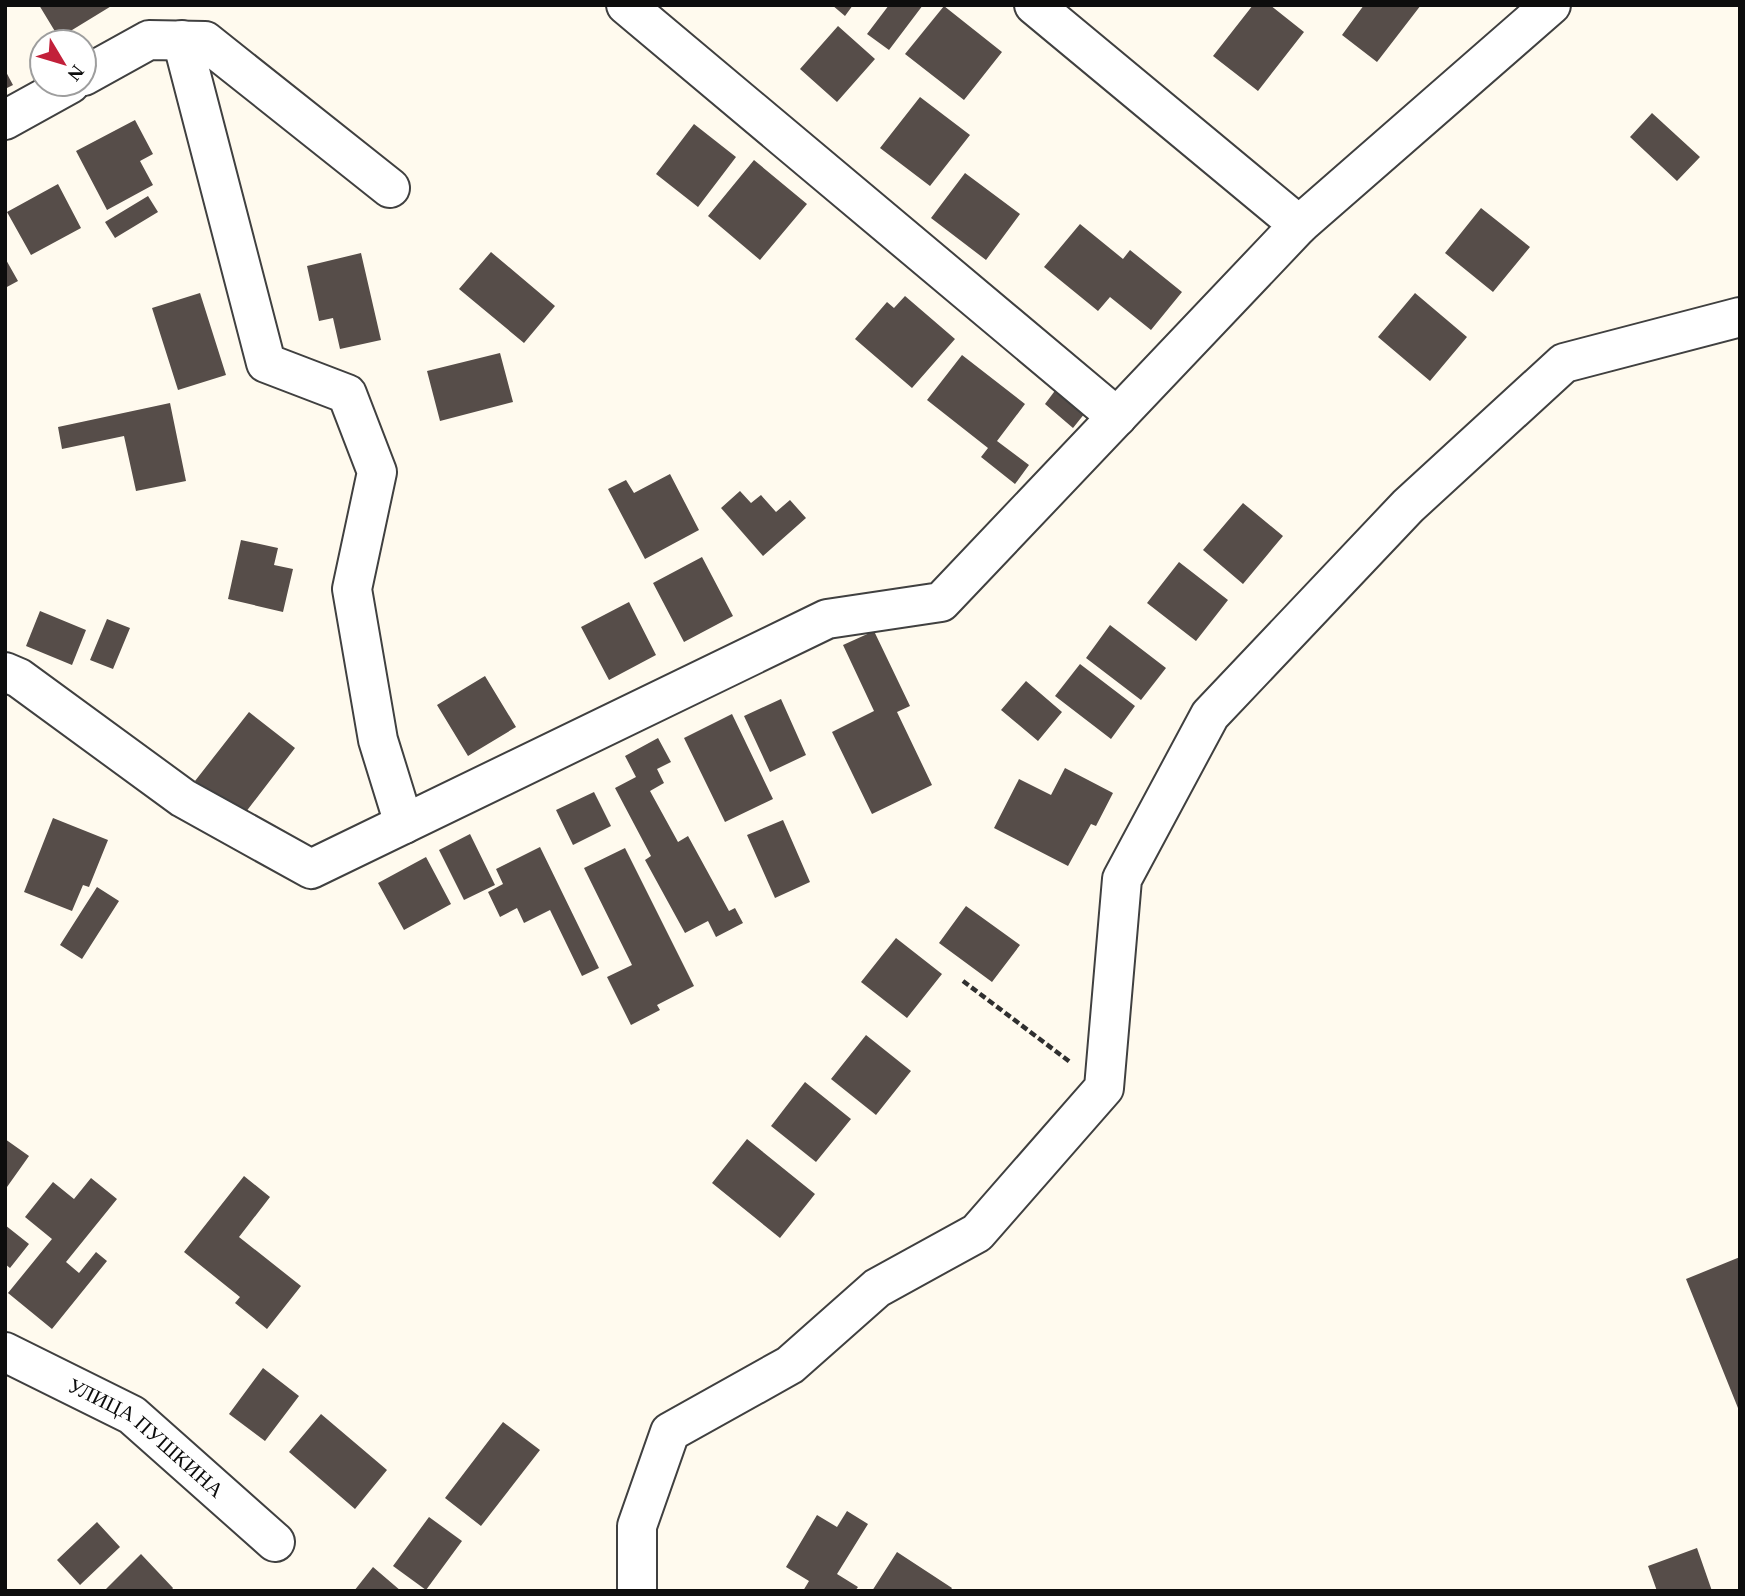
<svg xmlns="http://www.w3.org/2000/svg" width="1745" height="1596" viewBox="0 0 1745 1596" font-family="Georgia,serif">
  <rect width="100%" height="100%" fill="#fffaee"/>
  <path fill="#564d49" d="M39,5H113L59,38Z
    M832,5H853L845,16Z
    M889,5H923L889,50L867,34Z
    M1253,5H1270L1304,32L1258,91L1213,56Z
    M1364,5H1421L1377,62L1342,35Z
    M944,6L1002,52L964,100L905,54Z
    M838,26L875,59L837,102L800,69Z
    M5,70L13,85L5,89Z
    M920,97L970,135L930,186L880,148Z
    M1652,113L1700,157L1677,181L1630,137Z
    M135,120L153,154L140,161L153,185L107,210L76,151Z
    M694,124L736,157L698,207L656,174Z
    M754,160L807,204L760,260L708,216Z
    M965,173L1020,214L986,260L931,218Z
    M58,184L81,228L31,255L7,212Z
    M148,196L158,212L115,238L105,222Z
    M1481,208L1530,247L1493,292L1445,253Z
    M1080,224L1123,259L1130,250L1182,292L1151,330L1110,297L1098,311L1044,267Z
    M491,252L555,306L524,343L459,289Z
    M361,253L381,340L340,349L333,318L319,321L307,266Z
    M5,258L18,281L5,288Z
    M200,293L226,375L178,390L152,308Z
    M1415,293L1467,337L1430,381L1378,337Z
    M905,296L955,339L912,388L855,339L887,302L894,308Z
    M500,353L513,402L440,421L427,371Z
    M962,355L1025,404L997,441L1029,465L1015,484L981,457L988,448L927,400Z
    M1060,384L1089,408L1073,428L1045,404Z
    M170,403L186,481L136,491L124,436L62,449L58,427Z
    M670,474L699,530L645,559L608,489L626,480L634,493Z
    M740,491L751,503L761,495L776,512L790,500L806,518L763,556L721,508Z
    M1243,503L1283,536L1243,584L1203,550Z
    M241,540L278,548L274,565L293,569L283,612L228,599Z
    M702,557L733,616L684,642L653,583Z
    M1179,562L1228,600L1196,641L1147,603Z
    M629,602L656,655L609,680L581,627Z
    M40,611L86,630L72,665L26,646Z
    M107,619L130,628L113,669L90,660Z
    M1110,625L1166,668L1141,700L1086,658Z
    M874,631L910,706L897,712L932,785L872,814L832,732L874,711L843,645Z
    M1080,664L1135,706L1111,739L1055,696Z
    M485,676L516,727L468,756L437,705Z
    M1026,681L1062,712L1038,741L1001,710Z
    M781,699L806,755L770,772L744,716Z
    M249,712L295,748L242,817L195,781Z
    M732,714L773,799L725,822L684,738Z
    M658,738L671,762L657,769L664,783L650,791L678,842L688,836L729,911L735,908L743,923L716,937L708,921L685,933L645,860L651,856L615,788L636,777L625,756Z
    M1065,768L1113,793L1096,826L1091,824L1068,866L994,828L1019,779L1051,795Z
    M594,792L611,826L573,845L556,810Z
    M53,818L108,840L89,887L83,885L72,911L24,892Z
    M783,820L810,882L775,898L747,835Z
    M470,834L495,885L464,900L439,850Z
    M540,847L599,968L582,976L550,910L524,923L517,908L500,917L488,892L503,884L496,869Z
    M625,848L694,986L657,1005L660,1010L631,1025L607,977L632,965L584,868Z
    M426,857L451,904L404,930L378,883Z
    M97,887L119,901L82,959L60,945Z
    M966,906L1020,945L992,982L939,943Z
    M896,938L942,974L907,1018L861,982Z
    M866,1035L911,1071L876,1115L831,1079Z
    M805,1082L851,1119L816,1162L771,1126Z
    M5,1139L29,1156L7,1187L5,1185Z
    M747,1139L815,1194L780,1238L712,1183Z
    M244,1176L270,1197L239,1237L301,1286L267,1329L235,1303L240,1297L184,1252Z
    M91,1178L117,1199L66,1262L79,1273L96,1252L107,1261L52,1329L8,1293L52,1239L25,1217L53,1182L74,1199Z
    M5,1225L29,1244L10,1268L5,1264Z
    M1740,1257V1413L1686,1279Z
    M263,1368L299,1396L265,1441L229,1414Z
    M321,1414L387,1470L355,1509L289,1452Z
    M503,1422L540,1450L481,1526L445,1498Z
    M847,1511L868,1524L837,1574L858,1587L855,1591H803L809,1581L786,1567L817,1515L837,1527Z
    M429,1517L462,1541L426,1590L393,1566Z
    M97,1522L120,1547L80,1585L57,1560Z
    M1697,1548L1712,1591H1657L1648,1566Z
    M897,1552L952,1588L950,1591H872Z
    M141,1554L173,1588L171,1591H104Z
    M373,1567L401,1591H354Z"/>
  <g fill="none" stroke-linecap="round" stroke-linejoin="round">
    <g stroke="#404040" stroke-width="42">
      <g id="minor">
        <path d="M626,5L1117,417"/>
        <path d="M1034,5L1299,225"/>
        <path d="M182,40L266,363L347,394L377,472L352,589L378,740L404,824"/>
        <path d="M84,76L149,40L205,41L390,188"/>
        <path d="M5,120L70,84"/>
        <path d="M5,672L19,678L183,798L311,869L827,619L941,602L1299,225L1551,5"/>
        <path id="s1" d="M5,1352L132,1415L275,1542"/>
        <path d="M637,1591V1526L670,1432L790,1365L877,1288L977,1233L1104,1088L1122,879L1210,715L1408,506L1564,363L1740,317"/>
      </g>
    </g>
    <path stroke="#2f2f2f" stroke-width="4.5" stroke-dasharray="7 3.5" stroke-linecap="butt" d="M963,981L1070,1062"/>
    <use href="#minor" stroke="#fff" stroke-width="38"/>
  </g>
  <g text-anchor="middle" dominant-baseline="central" stroke-width="7" stroke-linejoin="round" paint-order="stroke">
    <g font-size="21" fill="#0d0d0d" stroke="#fff">
      <text stroke="none"><textPath href="#s1" startOffset="166">УЛИЦА ПУШКИНА</textPath></text>
    </g>
  </g>
  <rect width="1745" height="1596" fill="none" stroke="#0d0d0d" stroke-width="14"/>
  <g transform="translate(63 63) rotate(128)"><circle r="33" fill="#ffffff" stroke="#9e9e9e" stroke-width="2"/>
  <path d="M0-5L12 26L0 18L-12 26Z" fill="#c2203a"/>
  <text y="-10" font-size="19" font-weight="bold" text-anchor="middle" fill="#0d0d0d">N</text>
  </g>
</svg>
